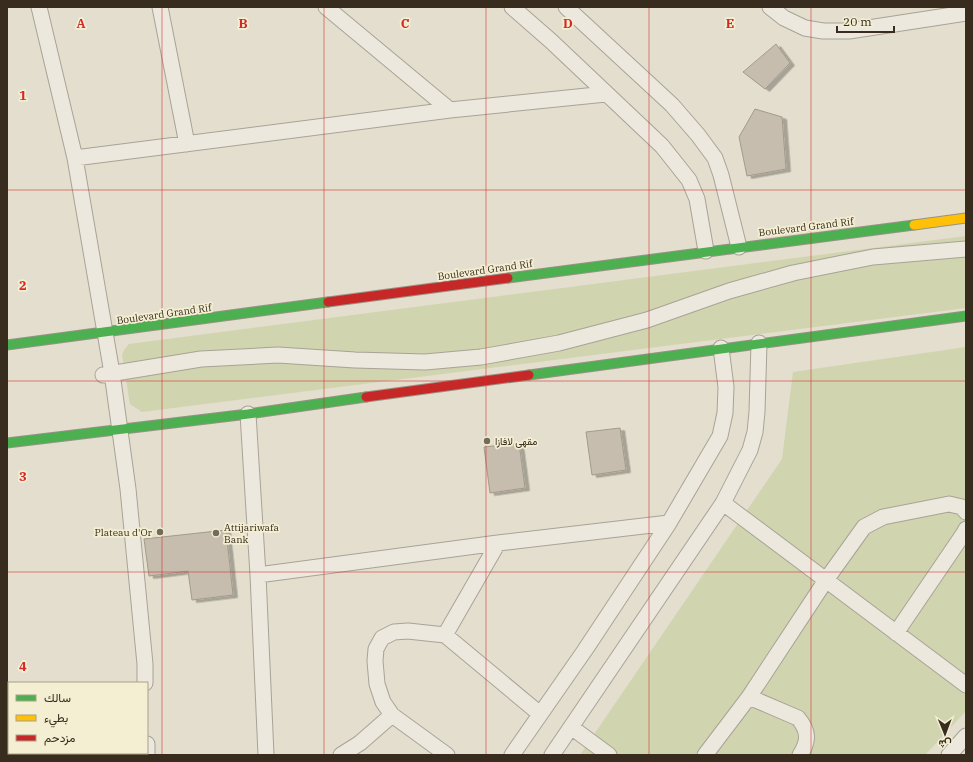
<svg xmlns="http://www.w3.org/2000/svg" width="973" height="762" viewBox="0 0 973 762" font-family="'IBM Plex Serif',Vazirmatn,serif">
  <defs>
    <filter id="shadow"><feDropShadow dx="4.5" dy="2.5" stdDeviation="0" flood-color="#0004"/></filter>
  </defs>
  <rect width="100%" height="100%" fill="#e3decd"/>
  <path fill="#d0d4af" d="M966,236V308L142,412L130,404L122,355L124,350L129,344Z
    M966,347V711L925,755H580L782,459L793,372Z"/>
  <path fill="#c7bdae" stroke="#a39a8c" filter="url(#shadow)" d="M776,44L790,63L765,89L743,72Z
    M755,109L782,117L786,169L747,176L739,137Z
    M620,428L626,470L592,475L586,432Z
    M519,443L525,488L490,493L484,447Z
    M226,530L233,595L192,600L188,571L149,576L144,539Z"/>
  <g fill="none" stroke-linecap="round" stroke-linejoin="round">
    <g stroke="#a8a396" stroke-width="17">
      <path id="street" d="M39,7L75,158L112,373L128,489L145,664V683
        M160,7L187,144
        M326,7L450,110
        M512,7L551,41L662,146L689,180L697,199L706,251
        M566,7L672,105L698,135L715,158L721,175L739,247
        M770,7L784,18L805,28L823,31H849L966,13
        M75,158L450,110L606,94
        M103,375L201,359L278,355L355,360L425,362L481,357L559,343L647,320L729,291L793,273L873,257L966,249
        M248,414L258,575L266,755
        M723,503L966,685
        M258,575L498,543L669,523
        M896,633L964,533L966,529
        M445,635L498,543
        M749,697L798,718C809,731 809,741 800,755
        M392,715L447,755
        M571,727L609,755
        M147,744V755
        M341,755L360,743L392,715L383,702L377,684L375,661L376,649L382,638L394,632L408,631L445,635L540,714
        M512,755L585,650L669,523L720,436L725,413L726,387L721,348
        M552,755L723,503L750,450L755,432L757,412L759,343
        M705,755L749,697L826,580L864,527L883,517L949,504L962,507L966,512
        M949,755L966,736"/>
    </g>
    <g stroke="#989286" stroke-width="11">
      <path id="fast" d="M508,278L914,225
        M7,345L328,302
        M529,375L966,316
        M7,443L248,414L366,397"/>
    </g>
    <g stroke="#989286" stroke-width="11">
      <path id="slow" d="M914,225L966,218"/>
    </g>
    <g stroke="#989286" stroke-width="11">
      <path id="jam" d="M328,302L508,278
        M366,397L529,375"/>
    </g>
    <use href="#street" stroke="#ece8de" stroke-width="15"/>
    <use href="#fast" stroke="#4caf50" stroke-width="9"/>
    <use href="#slow" stroke="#ffc107" stroke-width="9"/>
    <use href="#jam" stroke="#c62828" stroke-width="9"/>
  </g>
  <path fill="none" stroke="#d62828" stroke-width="1" stroke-opacity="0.55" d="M162,7V755M324,7V755M486,7V755M649,7V755M811,7V755M7,190H966M7,381H966M7,572H966"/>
  <g fill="#736a5b" stroke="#f4eed2" stroke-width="1.5">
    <circle cx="487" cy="441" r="4"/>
    <circle cx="160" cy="532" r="4"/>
    <circle cx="216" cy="533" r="4"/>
  </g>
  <g text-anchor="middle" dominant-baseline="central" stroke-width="3.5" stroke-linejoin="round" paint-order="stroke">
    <g font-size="10" fill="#372c1e" stroke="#f4eed2">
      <text transform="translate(806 227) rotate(-7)">Boulevard Grand Rif</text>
      <text transform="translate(485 270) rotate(-8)">Boulevard Grand Rif</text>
      <text transform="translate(164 314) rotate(-8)">Boulevard Grand Rif</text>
    </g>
    <g font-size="10" fill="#372c1e" stroke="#f4eed2" text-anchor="start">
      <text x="495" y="441">مقهى لافازا</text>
      <text x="224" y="527">Attijariwafa<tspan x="224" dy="12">Bank</tspan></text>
      <text x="152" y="532" text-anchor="end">Plateau d'Or</text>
    </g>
  </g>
  <g font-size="13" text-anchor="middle" font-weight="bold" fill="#d62828" stroke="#f4eed2" stroke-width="3.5" stroke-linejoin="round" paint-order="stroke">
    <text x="81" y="28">A</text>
    <text x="243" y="28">B</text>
    <text x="405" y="28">C</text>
    <text x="568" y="28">D</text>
    <text x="730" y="28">E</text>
    <text x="23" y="100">1</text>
    <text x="23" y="290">2</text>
    <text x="23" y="481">3</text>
    <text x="23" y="671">4</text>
  </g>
  <rect width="973" height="762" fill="none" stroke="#372c1e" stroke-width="16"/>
  <rect x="8" y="682" width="140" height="72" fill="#f4eed2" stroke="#a8a08a"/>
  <rect x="16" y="695" width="20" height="6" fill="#4caf50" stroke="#a8a08a"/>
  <text x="44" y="702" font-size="12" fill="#372c1e">سالك</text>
  <rect x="16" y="715" width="20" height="6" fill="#ffc107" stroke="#a8a08a"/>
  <text x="44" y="722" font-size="12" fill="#372c1e">بطيء</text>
  <rect x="16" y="735" width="20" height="6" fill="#c62828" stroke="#a8a08a"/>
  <text x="44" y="742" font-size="12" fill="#372c1e">مزدحم</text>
  <g transform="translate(945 734) rotate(179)" stroke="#f4eed2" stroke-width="3" paint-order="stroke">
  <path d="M0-3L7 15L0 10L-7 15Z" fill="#372c1e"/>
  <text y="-6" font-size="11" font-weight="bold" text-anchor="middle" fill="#372c1e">ش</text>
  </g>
  <path d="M837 26v6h57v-6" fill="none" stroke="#372c1e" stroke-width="2"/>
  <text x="843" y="26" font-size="12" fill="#372c1e" stroke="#f4eed2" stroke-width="3" paint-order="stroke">20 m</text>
</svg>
